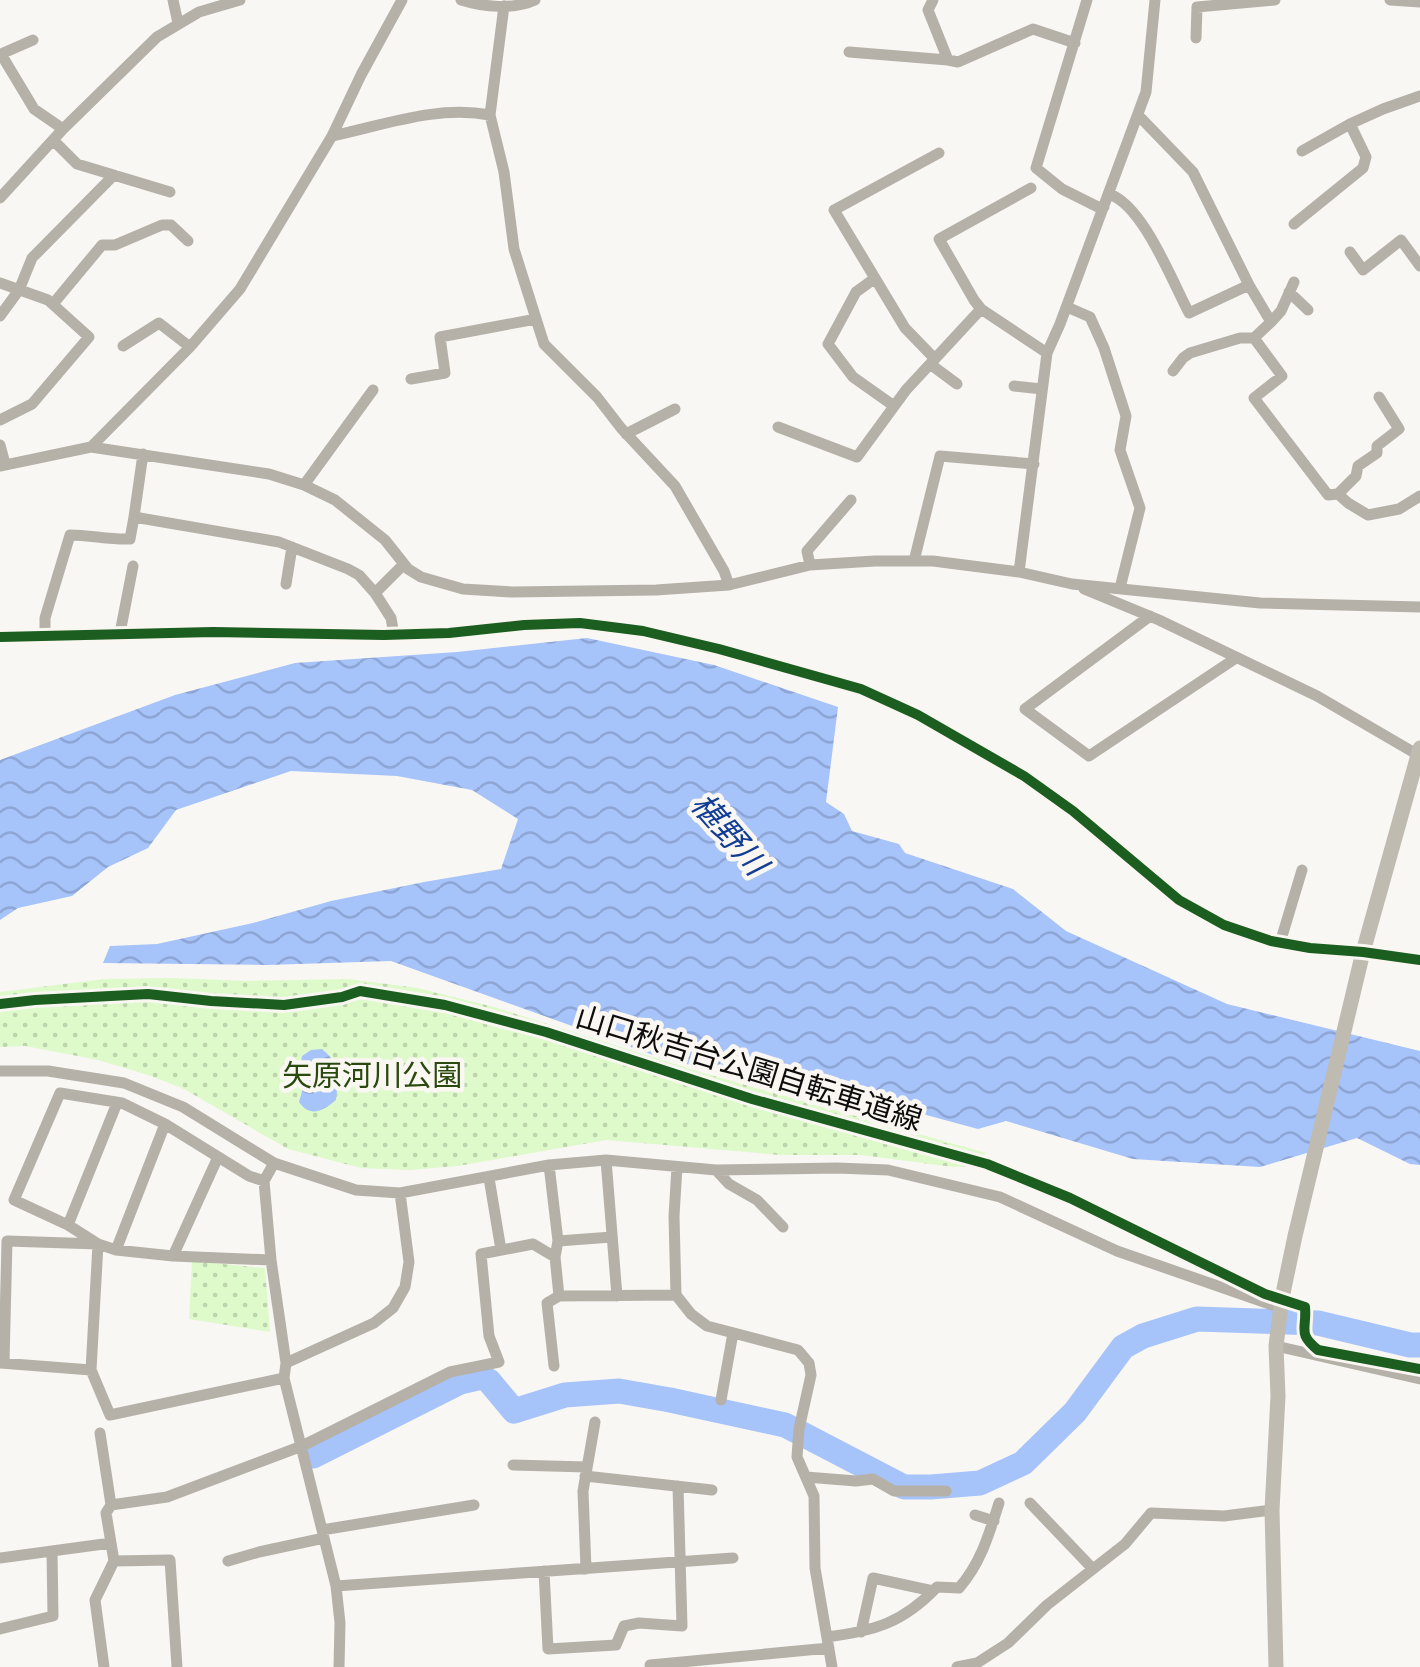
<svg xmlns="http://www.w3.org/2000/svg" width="1420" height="1667" viewBox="0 0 1420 1667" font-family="Jost,'Noto Sans JP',sans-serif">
  <defs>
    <pattern id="grass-dots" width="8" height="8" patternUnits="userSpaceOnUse" patternTransform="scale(2.5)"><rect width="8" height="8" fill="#def9ca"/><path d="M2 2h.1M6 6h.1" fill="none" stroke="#bdd4ac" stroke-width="1.8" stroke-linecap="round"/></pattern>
    <pattern id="water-waves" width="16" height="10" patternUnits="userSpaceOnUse" patternTransform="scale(2.5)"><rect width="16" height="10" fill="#a6c3fa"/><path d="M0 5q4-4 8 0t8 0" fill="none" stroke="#8ea6d5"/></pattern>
  </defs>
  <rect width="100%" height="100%" fill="#f9f7f4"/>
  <path fill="url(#grass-dots)" d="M173,978L247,981L348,979L418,988L494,1007L700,1072L986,1153L974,1166L953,1167L861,1155H780L606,1140L458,1166L410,1170L361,1168L288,1149L184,1089L148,1075L98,1060L25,1046L0,1047V992L104,979Z
    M192,1261L265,1268L270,1332L189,1319Z"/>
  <path fill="url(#water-waves)" d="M587,638L714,665L838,707L826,802L844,814L852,831L899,844L905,853L1013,889L1066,931L1227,1004L1420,1051V1165L1410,1164L1357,1138L1260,1167L1133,1159L1006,1121L978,1129L878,1102L822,1094L664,1059L391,961L267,965L103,963L110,946L157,944L253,923L331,901L424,882L501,869L518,819L472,790L397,776L291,771L176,810L148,848L108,867L72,896L18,908L0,920V760L175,695L295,663L457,652Z
    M322,1049C340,1063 338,1079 336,1100C323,1111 310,1118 299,1102L304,1084L300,1067L302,1056L311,1050Z"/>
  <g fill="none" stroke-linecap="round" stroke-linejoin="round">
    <path stroke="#a6c3fa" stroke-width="25" d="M313,1456L460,1382L482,1377L489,1381L514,1411L565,1395L619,1391L670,1400L785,1425L904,1487H931L980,1483L1023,1463L1075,1412L1123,1347L1143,1336L1197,1319L1318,1323L1410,1345H1420"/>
    <path stroke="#b6b1a8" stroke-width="11" d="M173,0L178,23
      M461,0C484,7 513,10 535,0
      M1087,0L1036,168L1062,189L1098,207H1104
      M1390,0L1420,2
      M1196,38L1197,7L1275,0
      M33,40L1,54L34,109L63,129
      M849,52L948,60L928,10L933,0
      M948,60L958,62L1033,29L1075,43
      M490,115L504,6
      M332,136C384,125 437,105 490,115L504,172L514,249L544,344L597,397L621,428L675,486L724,571L729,585
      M54,141L77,164L170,192
      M1302,151L1350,124L1383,109L1420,96
      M1031,188L939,239L974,300L981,309L1047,353
      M1109,194C1143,205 1172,281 1189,313L1249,285L1193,172L1138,115
      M0,198L63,129L157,37L199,12L240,0
      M1294,224L1363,168L1366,157L1350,124
      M1350,252L1363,270L1401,240L1420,266
      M874,279L856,292L828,344L853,377L894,406
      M0,283L48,300L89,337L32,404L0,420
      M1249,285L1271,322L1254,338L1282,376L1254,398L1328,495L1338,494
      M1289,292L1308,310
      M53,304L102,245H115L162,225H171L188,241
      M1067,307L1090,317L1104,348L1126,416L1120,450L1140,508L1120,588
      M0,316L19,290L32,258L114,175
      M1271,322L1281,311L1294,282
      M123,346L159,323L190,347
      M935,359L905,328L834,210L939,153
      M930,364L957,384
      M1173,371L1183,358L1190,353L1240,338H1254
      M411,379L445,373L440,337L536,319
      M1014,386L1042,389
      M1379,397L1399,429L1377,446V453L1358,466L1356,476L1338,494L1348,503L1368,515L1399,509L1420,496
      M778,427L857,457L906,390L981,309
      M626,434L675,409
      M0,445L5,464
      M91,447L190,347L240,289L332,136L361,75L402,0
      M0,466L91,447L269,474L304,485L335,500L385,540L408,569L421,577L463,589L512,592L656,590L729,585L810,565L875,561H933L1019,572L1072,584L1260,603L1420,607
      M304,485L373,390
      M134,517L143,454
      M914,561L940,456L1034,464
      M810,565L807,551L851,500
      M1019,572L1047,353L1060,324L1146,92L1155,0
      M286,584L292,547
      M1084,589L1159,620L1317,696L1420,756
      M375,593L404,564
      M1150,616L1025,709L1089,756L1236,658
      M120,633L133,566
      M45,635V618L70,535C90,535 110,540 130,539L134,517L279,542L348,569L359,575L375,593L391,618L394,635
      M0,637L213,632L384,635L449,633L524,625L580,623L643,631L719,649L861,689L918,715L1024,776L1073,811L1179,900L1224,925L1271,941L1310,948L1363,952L1420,960
      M1280,943L1302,870
      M0,1071H48L124,1083L183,1107L274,1163L356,1190L400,1193L549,1165L606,1160L716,1170L837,1168L888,1170L1000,1197L1117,1251L1281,1308
      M117,1103L68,1225L98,1244L116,1250L173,1256L271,1260
      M606,1160L617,1296
      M274,1163L264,1181L271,1260L286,1363L284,1378L336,1586L340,1623L339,1667
      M549,1165L558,1241L555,1257L559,1296L676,1295
      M677,1167L674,1216L676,1295L691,1314L707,1326L798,1350L809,1363L811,1375L799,1429L797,1457L814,1496L815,1568L832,1667
      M716,1170L729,1184L757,1200L783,1227
      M489,1178L501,1250
      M68,1225L14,1200L60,1093L122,1103L165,1124L249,1176L264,1181
      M558,1241L612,1237
      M116,1250L165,1124
      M173,1256L218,1157
      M1276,1346L1420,1379
      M0,1363L91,1370L110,1415L284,1378
      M4,1363L7,1241L98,1244L91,1370
      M286,1363L374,1323L393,1308L405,1287L409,1262L400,1193
      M554,1366L547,1303L559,1296
      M721,1400L733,1333
      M100,1433L111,1505L167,1497L302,1446L450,1372L499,1362L489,1336L481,1254L533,1244L555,1257
      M513,1465L587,1467
      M585,1476L712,1490
      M806,1477L856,1481L873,1479L894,1491H946
      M1030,1503L1093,1569
      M975,1515L994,1521
      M322,1530L474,1505
      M0,1558L111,1543
      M114,1561L170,1560L177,1667
      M228,1561L259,1552L324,1538
      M586,1569L583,1491L595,1422
      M544,1571L548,1649L616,1645L624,1626L639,1623L682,1626L678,1486
      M336,1586L733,1558
      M0,1629L53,1616L52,1551
      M861,1632L873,1578L933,1591
      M827,1637C874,1631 903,1623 937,1587L959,1588C981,1563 989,1534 999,1503
      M650,1665L829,1648
      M104,1667L95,1600L114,1561L106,1513L111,1505
      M957,1667L977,1663L1008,1643L1047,1605L1125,1544L1151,1513L1224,1516L1272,1510"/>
    <path stroke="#c0bbb0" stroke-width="15" d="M1276,1667L1272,1510L1278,1396L1276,1346L1282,1298L1295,1236L1363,952L1420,748"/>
    <g stroke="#faf7f3" stroke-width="16">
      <path id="cycleway" d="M0,637L213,632L384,635L449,633L524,625L580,623L643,631L719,649L861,689L918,715L1024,776L1073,811L1179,900L1224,925L1271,941L1310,948L1363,952L1420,960
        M0,1004L35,1000L148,994L211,1001L284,1005L342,997L360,991L445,1005L546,1032L752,1099L987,1164L1070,1198L1265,1294L1305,1307C1307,1330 1297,1333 1318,1350L1420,1369"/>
    </g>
    <use href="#cycleway" stroke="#1b5e20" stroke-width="10"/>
  </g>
  <g text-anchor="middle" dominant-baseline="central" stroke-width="9" stroke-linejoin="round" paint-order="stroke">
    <g font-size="30" fill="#0e0d0c" stroke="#faf7f3">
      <text transform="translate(749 1068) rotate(17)">山口秋吉台公園自転車道線</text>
    </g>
    <g font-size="30" fill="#2a490e" stroke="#faf7f3">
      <text x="372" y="1075">矢原河川公園</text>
    </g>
    <g font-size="32" font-style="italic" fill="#113d96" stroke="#faf7f3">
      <text transform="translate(729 834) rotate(49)">椹野川</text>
    </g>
  </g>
</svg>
